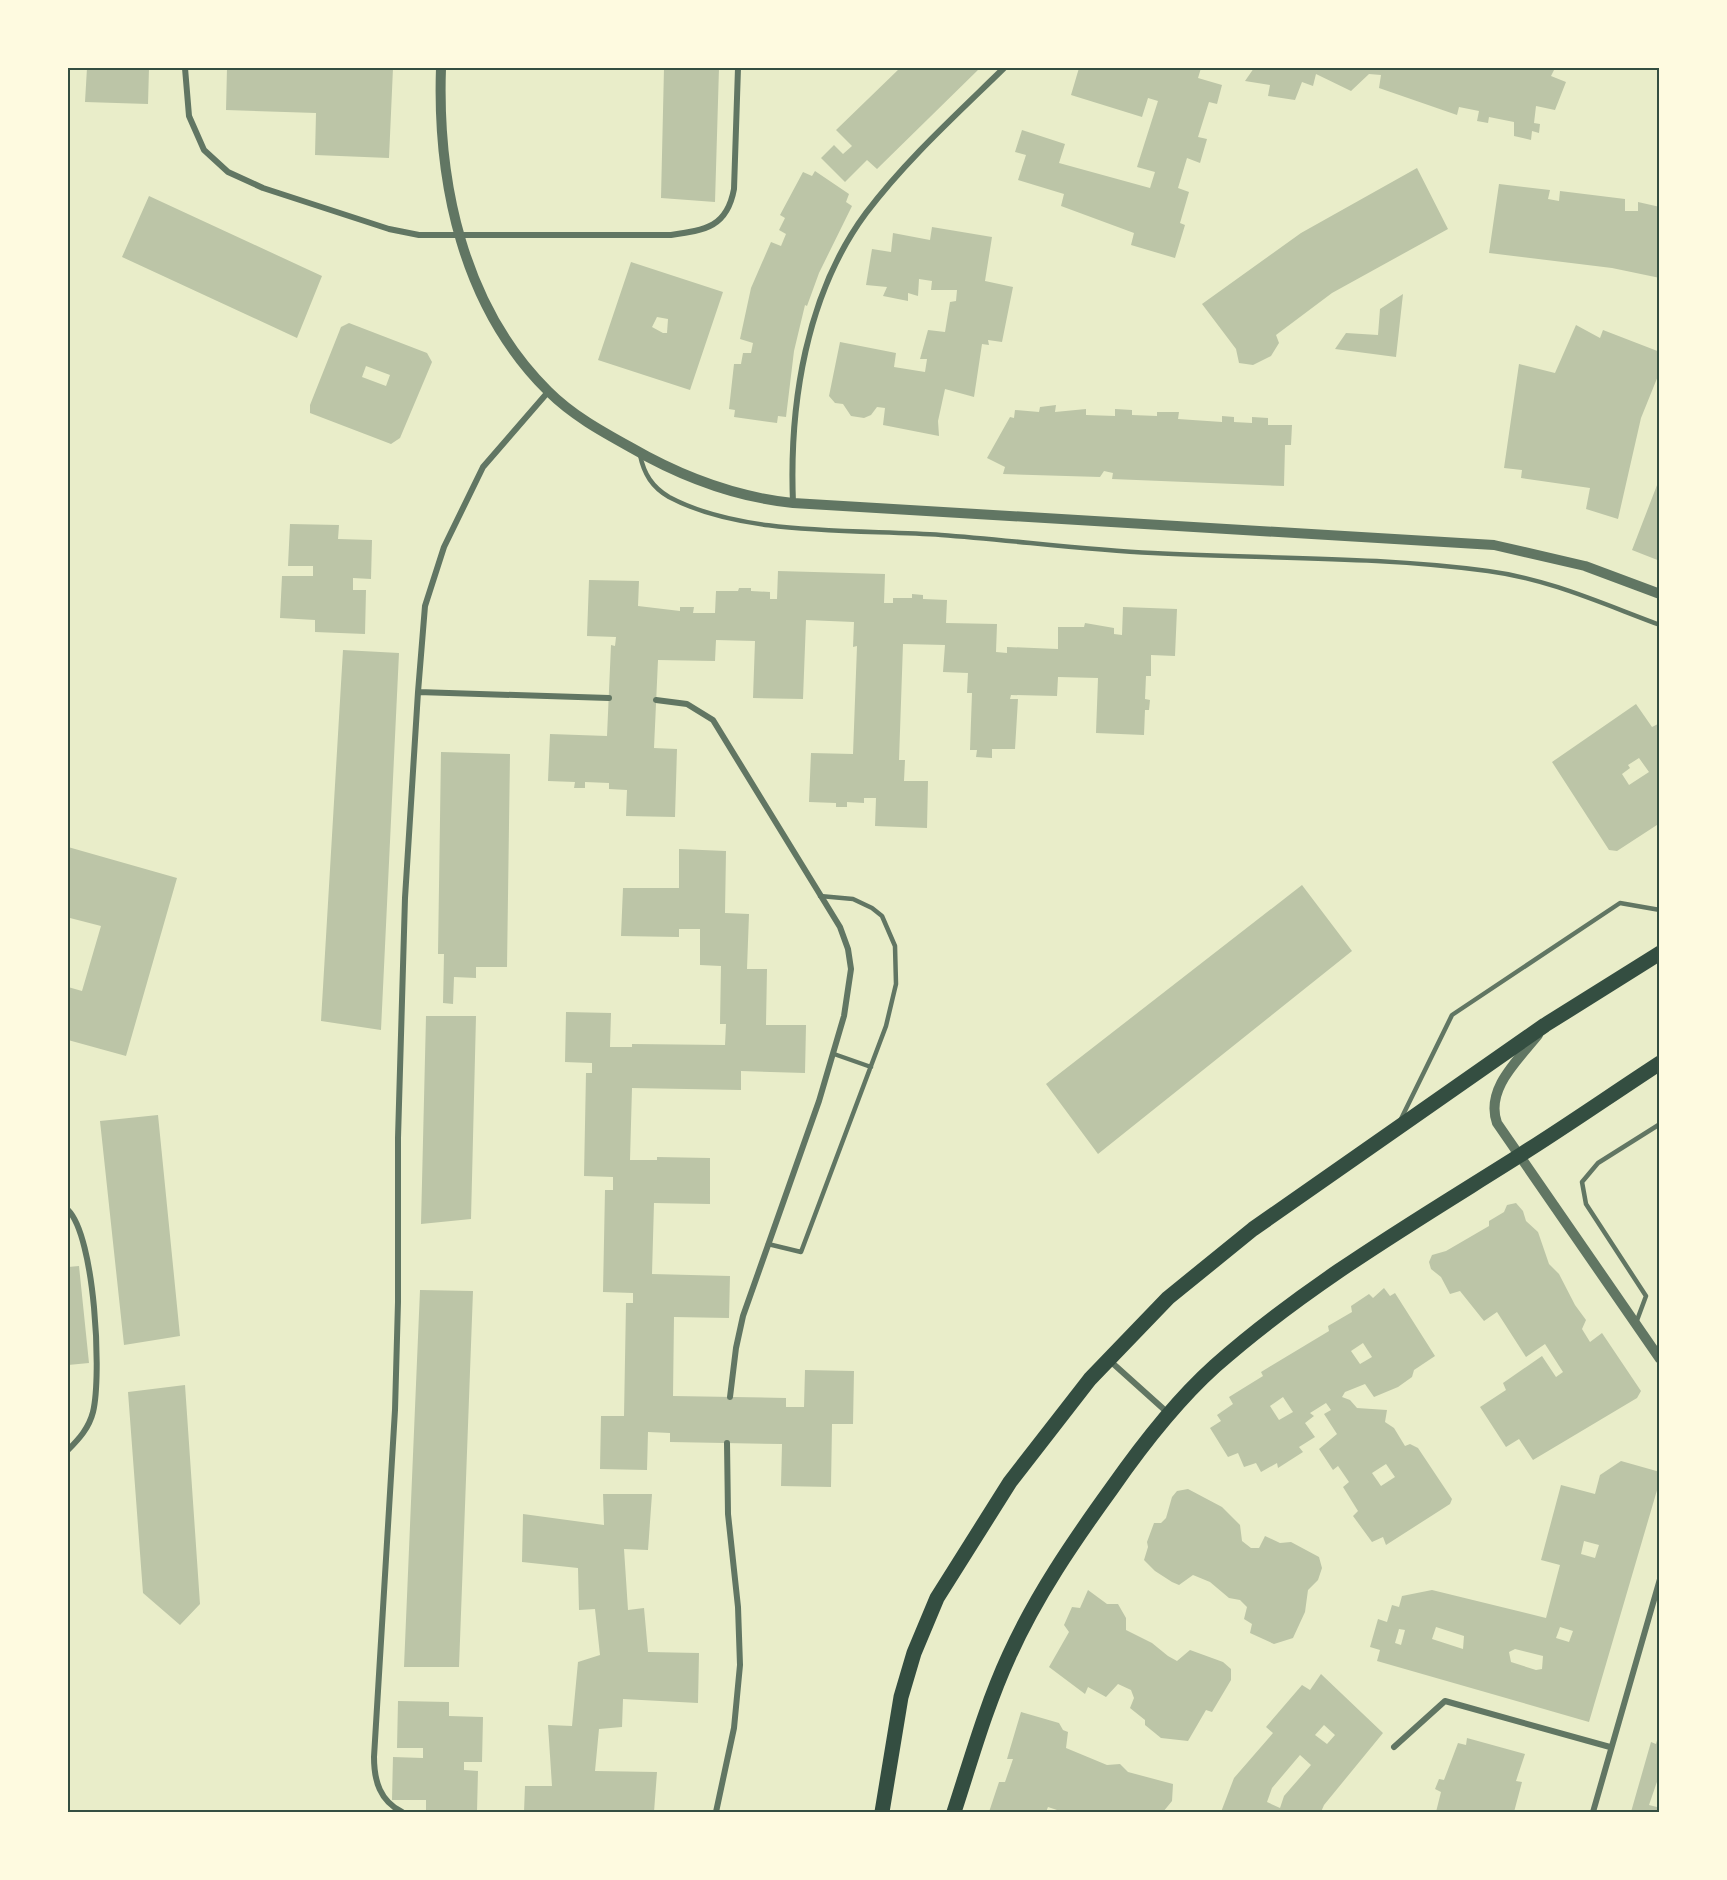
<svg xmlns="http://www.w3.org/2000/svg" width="1727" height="1880" viewBox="0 0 1727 1880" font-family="'Alegreya Sans',sans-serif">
  <rect width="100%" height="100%" fill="#e9edc9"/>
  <path fill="#bcc5a7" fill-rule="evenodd" d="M87,68H149L148,104L85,102Z
    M227,68H393L389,158L315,155L316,113L226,110Z
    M664,68H719L715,202L661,198Z
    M900,68H980L877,169L867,160L845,182L821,158L834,145L843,154L852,146L836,130Z
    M1079,68H1201L1198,78L1222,85L1217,104L1209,102L1198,137L1207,139L1200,163L1187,158L1178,188L1189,192L1180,223L1185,225L1175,258L1131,245L1134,233L1061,206L1064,194L1018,180L1026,155L1015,152L1022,130L1065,144L1059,163L1150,188L1155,172L1137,167L1158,101L1148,98L1142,117L1071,95Z
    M1254,68H1555L1551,76L1566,82L1555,110L1536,106L1534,123L1540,124L1539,133L1532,131L1531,140L1514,136V122L1489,117L1488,123L1477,121L1479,111L1459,107L1457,115L1379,88L1381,75L1369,74L1351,91L1316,74L1313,86L1302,82L1295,100L1268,96L1270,85L1245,81Z
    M1417,168L1448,229L1332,293L1276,335L1279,343L1271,356L1253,365L1239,363L1236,349L1202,304L1301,233Z
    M815,171L849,194L846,202L852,206L819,273L807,306L805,305L794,351L786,417L778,416L777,423L734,417L735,410L729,409L734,364H741L743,353H751L753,343L740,339L751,288L771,242L781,246L786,234L779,230L785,218L780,215L803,172L812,176Z
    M1499,184L1550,190L1548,199L1559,201L1560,191L1625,199V211H1638V202L1660,207V278L1612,268L1489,253Z
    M149,196L322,276L297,338L122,257Z
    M932,227L992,237L985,281L1013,287L1002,342L988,340L989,345L982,344L974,397L945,389L938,421L939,436L883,425L885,408L877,407L871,415L864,418L851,416L843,404L835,403L829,396L840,342L896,353L894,367L925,372L927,359H920L928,330L945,332L950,302L956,301L957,290H931L932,281L919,279L918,296L908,293V301L883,296L887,287L866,285L872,249L891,252L893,233L930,240Z
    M631,262L723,292L690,390L598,360ZM657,317L668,319L667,333H663L652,327Z
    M1403,294L1396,357L1335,349L1346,333L1378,335L1380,309Z
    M349,323L427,353L432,362L400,438L391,444L310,413V405L341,327ZM366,366L390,375L386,386L362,377Z
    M1576,325L1600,338L1603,330L1660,352V371L1641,418L1618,519L1586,509L1590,488L1521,478L1522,470L1504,468L1519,364L1555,373Z
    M1056,405L1055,412L1086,409V415L1115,416V409L1132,410V415L1157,416V412H1179L1178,419L1222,422V416L1234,417V422L1252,423V417L1268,418V425H1292L1291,445H1285L1284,486L1112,479L1113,473L1104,471L1100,477L1003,474L1005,467L987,458L1010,417L1014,418L1015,410L1039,412L1040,407Z
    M1659,480H1660V561L1632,550Z
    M290,524L339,525L338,539L372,540L371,579L353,578V590H366L365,634L315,632V620L280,618L282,576H313V566H288Z
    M778,571L885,574L884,603H893V598H912V594L923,595V599L947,600L946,623L997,624L996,652L1007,653V647L1058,649V627H1084L1085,623L1114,628V634L1122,635L1123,607L1177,609L1175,656L1151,655V676H1146L1145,699L1150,700L1149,710H1145L1144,735L1096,733L1098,678L1058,677L1057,696L1011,695L1010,699H1018L1015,749H992V758L976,757L977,750H970L972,693H967L968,673L943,672L945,645L903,644L899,760H905L904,781H928L927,828L875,826L876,798H864V803L847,802V807H836V803L809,802L811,753L853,754L857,646L853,647L854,622L806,620L803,699L753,698L755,641L716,640L715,661L658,660L654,748L677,749L675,817L626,816L627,790L609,789V783L585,782V788H574L575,782L548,781L550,734L607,736L611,645L615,646L616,637L587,636L589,580L639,581L638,606L680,611V607H694L693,613H715L716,591H738L739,588H751V591L770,592V599H777Z
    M343,650L399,653L381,1030L321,1021Z
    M1636,704L1652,727L1660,723V823L1617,851L1609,850L1552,762ZM1639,758L1649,772L1629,785L1622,774L1630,768L1628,765Z
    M441,752L510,754L507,967H476V978L454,977L453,1004L443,1003L444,954H438Z
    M68,847L177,878L126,1056L68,1040V987L82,991L101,926L70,918L68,924Z
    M679,849L726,851L725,913L749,914L747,969H767L766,1025H806L805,1073L741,1071V1090L632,1088L630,1160H657V1157L710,1158V1204L654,1203L652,1274L730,1276L729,1318L674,1317L673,1396L786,1398V1407H804L805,1370L854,1371L853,1424H832L831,1487L781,1486L782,1444L670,1442V1433L648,1432L647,1470L600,1469L601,1416H624L626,1303H633V1293L603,1292L605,1190H613V1177L584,1176L586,1073H592V1063L565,1062L566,1012L611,1013L610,1047H632V1044L725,1045L726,1024H720L721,966L700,965V929H679V937L621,936L623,888H679Z
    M1302,885L1352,951L1098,1154L1046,1084Z
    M426,1016H476L471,1219L421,1224Z
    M158,1115L180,1336L124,1345L100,1121Z
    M1516,1203L1523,1211L1526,1221L1538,1232L1549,1264L1559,1274L1575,1305L1586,1320L1582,1329L1590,1342L1602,1333L1641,1391L1637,1398L1533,1460L1519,1439L1506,1447L1480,1407L1506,1390L1503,1383L1542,1356L1556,1377L1563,1372L1545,1344L1526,1357L1497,1312L1484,1321L1460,1291L1450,1294L1441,1277L1431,1269L1429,1262L1432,1255L1446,1251L1489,1226V1221L1504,1212L1507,1205Z
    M79,1266L89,1363L68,1365V1267Z
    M1384,1288L1390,1296L1395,1293L1435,1356L1414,1370L1412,1377L1398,1387L1374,1397L1365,1384L1345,1392L1342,1397L1350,1400L1357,1408L1387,1410L1385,1422L1394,1428L1405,1446L1410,1444L1418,1448L1452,1499L1450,1504L1386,1545L1383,1537L1372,1542L1353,1516L1358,1511L1343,1487L1349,1482L1338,1466L1333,1470L1319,1449L1337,1434L1324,1414L1331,1410L1326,1403L1310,1413L1314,1416L1305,1423L1315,1437L1299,1447L1303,1452L1278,1468L1277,1463L1261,1472L1256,1463L1244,1467L1238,1453L1228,1457L1210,1428L1221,1421L1217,1415L1233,1404L1229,1397L1263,1376L1261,1372L1329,1331L1328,1326L1352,1312L1351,1306L1369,1294L1373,1298ZM1363,1343L1372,1357L1360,1364L1351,1351ZM1283,1397L1293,1412L1279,1420L1270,1406ZM1386,1464L1395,1477L1381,1486L1372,1473Z
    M420,1290L473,1291L459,1667H404Z
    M185,1385L200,1604L180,1625L143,1593L128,1392Z
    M1621,1461L1660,1472V1480L1589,1722L1377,1661L1380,1650L1370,1647L1378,1619L1387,1622L1392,1605L1399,1607L1402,1596L1432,1590L1546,1618L1560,1565L1541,1560L1561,1485L1595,1494L1600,1475ZM1584,1541L1599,1545L1595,1558L1581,1554ZM1436,1627L1464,1636L1463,1649L1432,1639ZM1560,1627L1573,1631L1569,1642L1556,1638ZM1399,1629L1405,1630L1401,1645L1395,1643ZM1515,1649L1543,1656L1542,1669L1536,1670L1511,1662L1509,1652Z
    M1188,1489L1222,1507L1240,1525L1242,1541L1251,1548H1259L1265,1536L1280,1543L1291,1542L1319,1557L1322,1568L1318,1580L1308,1590L1305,1612L1293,1638L1274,1644L1250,1633L1252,1624L1244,1619L1247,1607L1240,1600L1229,1598L1210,1582L1193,1575L1179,1585L1172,1582L1155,1571L1144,1560L1148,1547L1147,1542L1154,1523H1161L1166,1518L1172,1497L1177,1491Z
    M603,1494H652L648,1550L624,1549L628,1610L644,1608L648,1652L699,1653L698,1703L623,1699L622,1727L599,1729L595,1771L657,1772L654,1812H524L525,1786H552L548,1725L572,1726L578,1662L600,1655L595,1609L579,1610L578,1568L522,1562L523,1514L604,1525Z
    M1088,1590L1107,1604H1118L1126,1618V1630L1152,1643L1168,1656L1177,1661L1190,1650L1223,1662L1231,1669V1680L1212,1712L1206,1710L1188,1741L1161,1738L1145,1725V1720L1130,1708L1134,1698L1131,1690L1118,1684L1106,1697L1088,1687L1085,1694L1049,1667L1069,1632L1064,1625L1072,1607L1080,1608Z
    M1321,1674L1383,1733L1324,1805L1321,1812H1221L1234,1778L1273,1733L1266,1727L1302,1685L1310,1690ZM1324,1725L1335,1735L1327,1744L1315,1735ZM1300,1755L1311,1765L1284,1796L1280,1808L1267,1802L1272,1788Z
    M398,1701L449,1702V1716L483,1717L482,1762H464V1770L478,1771L477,1812H426V1800H392L393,1757L423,1758V1748H397Z
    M1021,1712L1059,1723L1063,1730L1068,1732L1066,1748L1107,1765L1120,1764L1128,1772L1173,1784L1172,1801L1163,1812H1063L1048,1807L1046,1812H989L999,1782H1005L1013,1759H1007Z
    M1659,1733L1660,1773L1649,1805L1657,1807L1660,1800V1812H1631L1651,1742L1656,1744Z
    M1467,1738L1525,1754L1516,1781L1522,1782L1514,1812H1436L1441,1792L1435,1789L1439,1779L1444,1780L1458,1743L1466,1745Z"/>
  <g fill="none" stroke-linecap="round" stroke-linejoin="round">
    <path stroke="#617663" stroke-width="4.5" d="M640,455C644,474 652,487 669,497C744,537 858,529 941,535C1012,540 1083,550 1153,553C1264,559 1377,556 1488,571C1549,579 1603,604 1660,625
      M834,1054L871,1067
      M1401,1119L1452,1015L1620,903L1660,910
      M768,1244L801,1252L886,1026L896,984L895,946L882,916L872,908L853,899L820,896
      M1636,1323L1646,1296L1586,1204L1582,1182L1598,1163L1660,1124"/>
    <path stroke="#617663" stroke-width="6" d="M185,68L189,116L204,150L228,172L263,188L389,229L419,235H671C706,230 727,227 734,189L738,68
      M793,503C789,404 806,294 866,213C906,160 957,114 1004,68
      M418,692L425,606L444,547L483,467L548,392
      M656,700L687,704L713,720L840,927L848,949L851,969L844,1016L819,1101L743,1316L736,1348L730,1397
      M68,1210C95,1237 102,1375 93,1412C89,1428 79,1439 68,1450
      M1109,1360L1168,1413
      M1394,1747L1445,1701L1610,1747
      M402,1812C380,1801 374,1781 374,1757L395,1410L398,1302V1138L405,898L418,692L609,698
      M716,1812L734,1728L740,1665L738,1607L728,1514L727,1443
      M1593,1812L1660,1579"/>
    <path stroke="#617663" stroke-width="10" d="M441,68C437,183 463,307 548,391C572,415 601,431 630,447C680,476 735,497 793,503L1494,545L1585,566L1660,594
      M1538,1035C1518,1060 1485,1089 1497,1123L1660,1359"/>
    <path stroke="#344e41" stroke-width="15" d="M882,1812L901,1697L914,1653L937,1598L1010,1482L1090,1379L1168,1298L1253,1229L1545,1025L1660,953
      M954,1812C971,1760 986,1706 1009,1656C1036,1596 1073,1542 1112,1488C1142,1445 1175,1402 1215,1366C1309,1283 1416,1221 1522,1154C1568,1125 1614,1093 1660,1063"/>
  </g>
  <rect width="1727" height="1880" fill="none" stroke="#fefae0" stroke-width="138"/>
  <rect x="69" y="69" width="1589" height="1742" fill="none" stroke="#344e41" stroke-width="2"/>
</svg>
